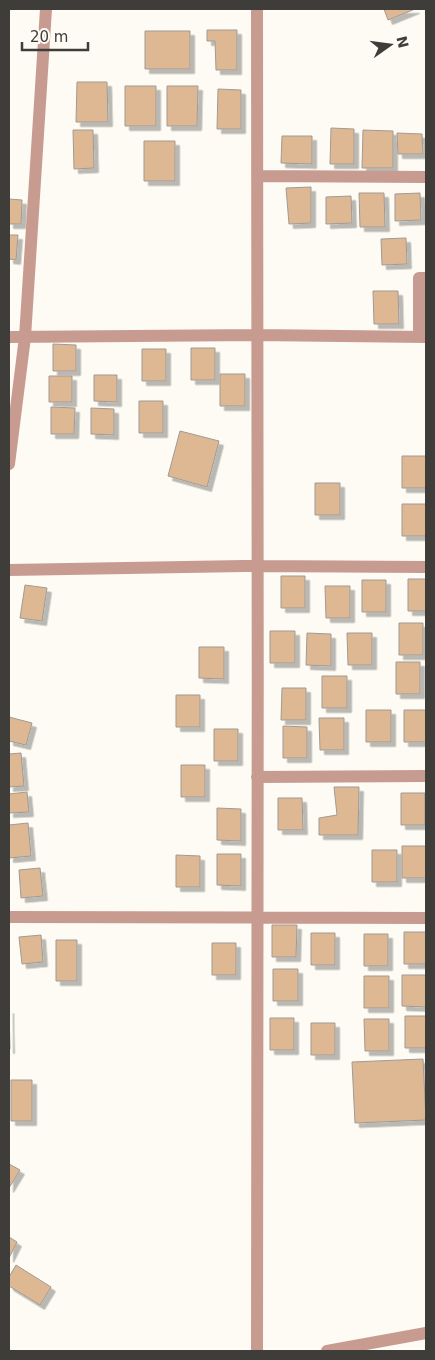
<svg xmlns="http://www.w3.org/2000/svg" width="435" height="1360" viewBox="0 0 435 1360" font-family="'DejaVu Sans',sans-serif">
  <defs>
    <filter id="shadow"><feDropShadow dx="4.5" dy="4.5" stdDeviation="0" flood-color="#0004"/></filter>
  </defs>
  <rect width="100%" height="100%" fill="#fdfbf3"/>
  <path fill="#deb793" stroke="#a09a95" filter="url(#shadow)" d="M384,9H415L388,20Z
    M207,30H237V70H216L215,41H207Z
    M145,31H190V69H145Z
    M77,82H107L108,122H76Z
    M125,86H156V126H125Z
    M167,86H198L197,126H167Z
    M218,89L241,90V129H217Z
    M331,128L354,129V164H330Z
    M73,130H93L94,168L74,169Z
    M363,130L393,131V168H362Z
    M397,133L422,134L423,154H398Z
    M282,136H312V164L281,163Z
    M144,141H175V181H144Z
    M311,187V223L289,224L286,188Z
    M359,193H384L385,227H360Z
    M420,193L421,220L395,221V194Z
    M351,196L352,223L326,224V197Z
    M9,199L22,200L21,224H9Z
    M9,235H18L16,260L9,259Z
    M406,238L407,264L382,265L381,239Z
    M373,291H398L399,324H374Z
    M53,344L76,345V371H53Z
    M191,348H215V380H191Z
    M142,349H166V381H142Z
    M220,374H245V406H220Z
    M94,375H117V402L94,401Z
    M49,376H72V402H49Z
    M139,401H163V433H139Z
    M51,407L75,408L74,434H51Z
    M91,408L114,409V435L91,434Z
    M180,431L219,441L207,487L168,476Z
    M402,456H426V488H402Z
    M315,483H340V515H315Z
    M402,504H426V536H402Z
    M281,576H305V608H281Z
    M408,579H426V611H408Z
    M362,580H386V612H362Z
    M25,585L47,588L42,621L20,618Z
    M325,586H350V618H326Z
    M399,623H423V655H399Z
    M270,631H295V663H270Z
    M307,633L331,634V666L306,665Z
    M347,633H372V665H348Z
    M199,647H224V679L199,678Z
    M396,662H420V694H396Z
    M322,676H347V708H322Z
    M282,688H306V720H281Z
    M176,695H200V727H176Z
    M366,710H391V742H366Z
    M404,710H426V742H404Z
    M9,717L32,723L26,745L9,741Z
    M319,718H344V750H320Z
    M283,726L307,727V758H283Z
    M214,729H238V761H214Z
    M21,753L24,786L9,787V754Z
    M181,765H205V797H181Z
    M334,787H359L358,835H319V818L337,815Z
    M27,792L29,812L9,813V794Z
    M401,793H425V825H401Z
    M278,798H302L303,830H278Z
    M217,808L241,809V841L217,840Z
    M28,823L31,856L9,858V825Z
    M402,846H426V878H402Z
    M372,850H397V882H372Z
    M217,854H241V886L217,885Z
    M176,855L200,856V887H176Z
    M40,868L43,896L21,898L19,870Z
    M272,925H297L296,957H272Z
    M404,932H426V964H404Z
    M311,933H335V965H311Z
    M364,934H388V966H364Z
    M41,935L43,962L22,964L19,937Z
    M56,940H77V981H56Z
    M212,943H236V975H212Z
    M273,969H298V1001H273Z
    M402,975H426V1007L402,1006Z
    M364,976H389V1008H364Z
    M9,1009L10,1049H9Z
    M405,1016H426V1048H405Z
    M270,1018H294V1050H270Z
    M364,1019H389V1051H365Z
    M311,1023H335V1055H311Z
    M423,1059L426,1120L355,1123L352,1062Z
    M11,1080H32V1121H11Z
    M9,1164L20,1170L9,1188Z
    M9,1237L17,1242L9,1258Z
    M16,1265L51,1287L40,1305L9,1286V1277Z"/>
  <g fill="none" stroke-linecap="round" stroke-linejoin="round">
    <path stroke="#c89b91" stroke-width="12" d="M257,176L426,177
      M9,337L257,335L426,337
      M419,337V278H426
      M9,570L244,566L426,567
      M257,777L426,776
      M9,917L426,918
      M257,1351C259,904 257,456 257,9
      M327,1351L426,1333"/>
    <path stroke="#c89b91" stroke-width="12" d="M9,464L25,337L46,9"/>
  </g>
  <rect width="435" height="1360" fill="none" stroke="#3e3d3a" stroke-width="20"/>
  <g transform="translate(390 45) rotate(76)" stroke="#fdfbf3" stroke-width="4" paint-order="stroke">
  <path d="M0-4L9 19L0 12L-9 19Z" fill="#3e3d3a"/>
  <text y="-8" font-size="14" font-weight="bold" text-anchor="middle" fill="#3e3d3a">N</text>
  </g>
  <path d="M22 42v8h66v-8" fill="none" stroke="#3e3d3a" stroke-width="2.5"/>
  <text x="30" y="42" font-size="15" fill="#3e3d3a" stroke="#fdfbf3" stroke-width="4" paint-order="stroke">20 m</text>
</svg>
